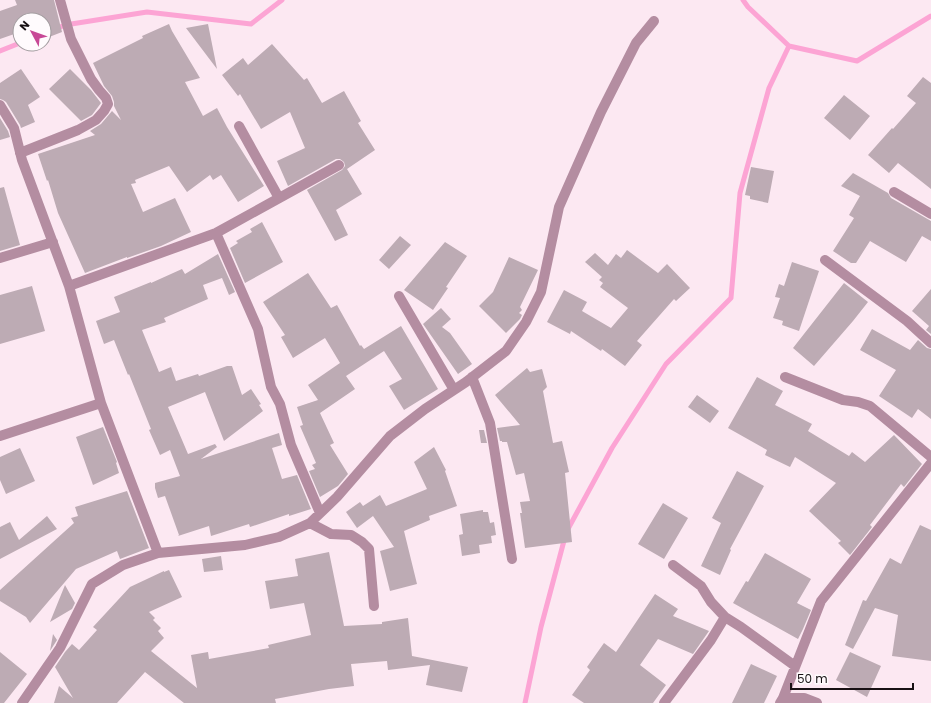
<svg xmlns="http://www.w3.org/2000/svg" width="931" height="703" viewBox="0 0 931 703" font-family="Poppins,sans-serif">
  <rect width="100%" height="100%" fill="#fce8f2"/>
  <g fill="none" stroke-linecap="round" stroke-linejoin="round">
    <path stroke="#fca4d4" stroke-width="5" d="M743,0L748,7L789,46L857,61L931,16
      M44,34L65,25L147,12L251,24L282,0
      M0,51L20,43
      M568,529L612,448L666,364L731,298L740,193L769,88L789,46
      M525,703L541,627L565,537"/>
  </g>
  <path fill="#bdabb4" d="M15,0H54L62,32L44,39V20H20V32L0,39V11L17,5Z
    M169,24L172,31L200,78L185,82L203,116L217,108L227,127L264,186L238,202L221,175L213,180L210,175L187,192L169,166L135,180L136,183L131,184L143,212L175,198L191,232L161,246L127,258V257L85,273L58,213L48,180L47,181L38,154L95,135L90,131L101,124L112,111L121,120L114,106V102L112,96L104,86L93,63L143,38L142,36Z
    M208,24L217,69L186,28Z
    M272,44L304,80L307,78L322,103L344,91L361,121L358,123L375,150L347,169L362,194L336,210L348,235L335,241L307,190L342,170L345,166L344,162L340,159H336L288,186L277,161L305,148L290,112L261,129L240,94L238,96L222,75L243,58L248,65Z
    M21,69L40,97L28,105L35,122L21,128L20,125L6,102L3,100L0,99V83Z
    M70,69L91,90L101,103L92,115L81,121L49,89Z
    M923,77L931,83V189L898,163L889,173L868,155L892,128L893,129L916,103L907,96Z
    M844,95L870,116L850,140L824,118Z
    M0,118L8,131L10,137L0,140Z
    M751,167L774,171L768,203L750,199V196L745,195Z
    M853,173L888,193L891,198L931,221V241L922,236L906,262L870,241L856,263H851L833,251L854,218L849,215L860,196L841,186Z
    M4,187L20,245L0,251V188Z
    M262,222L283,262L245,283L230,248L238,243L236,241L252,232L250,229Z
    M400,236L411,245L389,269L379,260Z
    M445,242L467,256L446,287L448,288L433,310L404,290Z
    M627,250L658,273L667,264L690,288L676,301L674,299L637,341L642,345L625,366L602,349L601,351L571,331L570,334L547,322L564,290L587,302L582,311L611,328L628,308L600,287L603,283L599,280L602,277L585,262L595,253L608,265L616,254L621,258Z
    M218,254L235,292L229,295L222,278L203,285L208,299L164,318L166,322L142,330L159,372L171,367L176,381L198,374L199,376L227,366H232L242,395L251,389L261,404L259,405L263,411L224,441L205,392L168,407L188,454L215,444L217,447L201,459L279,433L282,445L272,448L282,479L297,475L311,509L289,516V514L250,527L249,524L211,536L209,526L178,536L179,535L165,496L158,498L155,488V483L180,476L170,450L160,455L149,430L151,429L129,374L128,375L114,340L104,344L96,321L120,312L114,297L151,282V283L182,269L185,274Z
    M509,257L538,270L520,307L522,310L519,313L522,315L520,319L506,333L479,306L493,292Z
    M792,262L819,271L799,331L782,325L783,321L773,318L780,298L775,297L779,284L784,286Z
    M308,273L331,308L337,305L360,346L361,345L364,349L401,326L438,389L404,410L389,386L402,379L384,351L346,376L355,389L320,413L334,443L330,445L348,474L338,486L320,497L309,471L315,469L312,465L316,463L300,426L303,425L297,407L318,400L308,385L340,363L325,338L293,358L281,337L285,335L263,302Z
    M844,283L868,302L853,321L814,366L793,348Z
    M32,286L45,331L0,344V295Z
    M931,289V334L926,330L929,326L912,311Z
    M441,308L451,319L442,327L450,333L472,364L458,374L423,324Z
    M872,329L910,350L918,340L927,348L931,349V419L918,409L912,418L879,396L896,370L860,350Z
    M527,368L530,372L542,369L547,387L543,391L553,443L562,441L569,472L565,473L572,542L525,548L520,513H522L520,502L530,501L524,473L516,475L507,442H502V441H500L497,428L520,425L495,395Z
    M757,377L783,391L775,405L812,424L808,431L849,456L852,452L865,462L894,435L922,464L904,487L901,484L870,525L872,527L850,555L838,543L841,541L809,511L836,483L795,457L790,467L765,455L767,450L728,428Z
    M697,395L719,411L710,423L688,407Z
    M103,427L117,462L116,463L119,473L93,485L76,437Z
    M479,430H484L487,443H481Z
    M434,447L446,470L445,471L457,506L429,516L430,520L404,531L417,584L390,591L380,551L394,547L373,516L357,528L346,512L360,502L363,506L380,495L386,506L427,489L414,462Z
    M20,448L35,481L6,494L0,480V457Z
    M737,471L764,486L730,549L731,550L720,575L701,566L721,523L712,518Z
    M127,491L149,548L120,559L117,551L76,569L30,623L26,617L0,601V590L74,523L71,518L78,516L75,507Z
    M663,503L688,518L664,559L638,544Z
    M483,510V512H488L490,523L494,522L496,535L491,536L492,543L479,545L480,553L462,556L459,535L463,534L460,514Z
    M47,516L57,529L0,559V527L10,522L19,540Z
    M920,525L931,530V661L892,656L898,615L875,608L853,649L845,645L863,600L866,601L890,558L901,564Z
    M329,552L344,626L382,624V622L408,618L412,656L468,667L462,692L426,685L430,665L388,670L387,661L351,664L354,686L329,689L275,699L276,703H184L145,672L117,703H54L59,686L73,698L55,667L65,652L72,644L79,650L97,630L93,627L130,587L164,571V572L169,570L182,597L149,612L155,618L153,620L161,628L158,631L164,638L151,651L197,688L191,655L208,652L209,659L269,648L268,645L311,635L304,603L270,609L265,581L298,576L295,559Z
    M765,553L811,579L797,603L811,610L803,629L798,639L733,603L746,581L748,582Z
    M221,556L223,570L204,572L202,559Z
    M65,585L75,603L72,609L50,622Z
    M655,594L678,609L673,616L709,631L693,654L658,639L640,665L666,685L653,703H584L572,695L590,670L587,667L604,643L616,652Z
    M53,634L57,640L50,651Z
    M0,652L27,674L4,703H0Z
    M850,652L881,666L867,697L836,680Z
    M751,664L777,676L764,703H732Z"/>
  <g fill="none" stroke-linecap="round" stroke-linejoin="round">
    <path stroke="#b48da1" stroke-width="10" d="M0,105L14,128L22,160L69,286L101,403L158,553
      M239,126L279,198
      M20,153L78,130L96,120L104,111L108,104L106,98L99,90L91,79L71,39L60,0
      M894,192L931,214
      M216,233L258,329L271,387L280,404L291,445L320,513
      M0,258L53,242
      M825,260L907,321L931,343
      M69,286L216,233L339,165
      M399,296L454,390
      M472,377L490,423L512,559
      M785,377L843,400L858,402L870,406L931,457
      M0,436L101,403
      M310,523L331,534L351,535L362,542L369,549L374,606
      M673,565L701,586L711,602L725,617L741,627L795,666
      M783,698H804L817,703
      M22,703L60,648L92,584L123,565L158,553L245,545L279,537L310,523L337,497L390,436L425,409L466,382L506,351L526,322L541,292L559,207L601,112L636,43L654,21
      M664,703L711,640L725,617
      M780,703L783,698L821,601L931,463"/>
  </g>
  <g transform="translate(32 32) rotate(311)"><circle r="19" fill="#fffbfd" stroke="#a39da0"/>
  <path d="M0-3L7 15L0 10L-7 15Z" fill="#c74896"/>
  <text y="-6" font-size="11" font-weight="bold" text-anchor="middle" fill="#181114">N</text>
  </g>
  <path d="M791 683v6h122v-6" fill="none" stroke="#181114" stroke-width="2"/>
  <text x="797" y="683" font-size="12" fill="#181114" stroke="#fffbfd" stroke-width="3" paint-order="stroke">50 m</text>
</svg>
